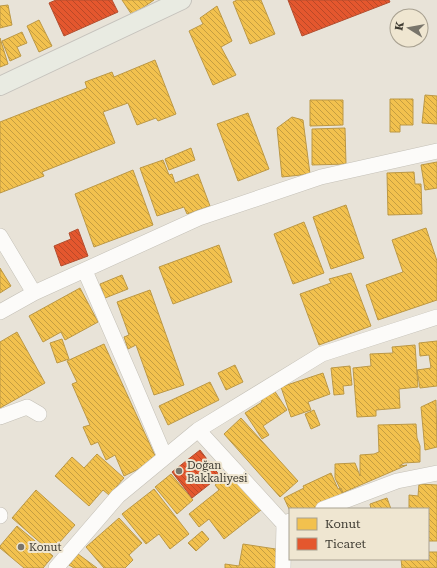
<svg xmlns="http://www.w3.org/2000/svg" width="437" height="568" viewBox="0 0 437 568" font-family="'Roboto Serif',serif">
  <defs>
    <pattern id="homes-back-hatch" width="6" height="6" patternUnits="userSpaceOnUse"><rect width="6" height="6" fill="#f2c14e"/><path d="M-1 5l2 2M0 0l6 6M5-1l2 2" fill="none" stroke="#c59e41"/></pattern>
    <pattern id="shops-back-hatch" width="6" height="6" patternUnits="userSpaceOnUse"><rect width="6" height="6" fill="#e4572e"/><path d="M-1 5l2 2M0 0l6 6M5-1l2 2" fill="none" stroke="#ba4928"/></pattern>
  </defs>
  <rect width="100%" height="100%" fill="#e8e3d8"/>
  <path fill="url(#homes-back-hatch)" stroke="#bc9845" d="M122,0H154L132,15Z
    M237,0H261L275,34L250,44L233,2Z
    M8,5L12,25L0,28V6Z
    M217,6L232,41L221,47L236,75L213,85L189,31L203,24L200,18Z
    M39,20L52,46L39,52L27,26Z
    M22,32L27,43L17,47L21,56L10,61L2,41Z
    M0,38L8,64L0,67Z
    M155,60L176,114L158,121L156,118L137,125L128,103L103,112L115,143L42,172L44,176L0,193V122L87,88L85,82L112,72L114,77Z
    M425,95L437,96V124L422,123Z
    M390,99H413V125H400V132H390Z
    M310,100H343V125L310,126Z
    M248,113L269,169L238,181L217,124Z
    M292,117L303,120L310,174L282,177L277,128Z
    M345,128L346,164L312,165V129Z
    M191,148L195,160L169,170L165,159Z
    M163,160L169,175L172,174L175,183L198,174L210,206L187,214L184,207L157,216L140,168Z
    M437,162V188L425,190L421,165Z
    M133,170L153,225L94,247L75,194Z
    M414,172L415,184H421L422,214L388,215L387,173Z
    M346,205L364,258L331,269L313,217Z
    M304,222L324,273L293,284L274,234Z
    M426,228L437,261V300L378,320L366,285L403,272L392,240Z
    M219,245L232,282L173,304L159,267Z
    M0,268L11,286L0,293Z
    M351,273L371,326L319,345L300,294L331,283L329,279Z
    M122,275L128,289L105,298L100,284Z
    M80,288L98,322L65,340L61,332L43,342L29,316Z
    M150,290L184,385L154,395L136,345L128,349L124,337L129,335L117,302Z
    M17,332L45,383L0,408V342Z
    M62,339L69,359L57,363L50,343Z
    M437,341V386L420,388L417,370L431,368L429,355L420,356L419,343Z
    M104,344L157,460L124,476L115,455L106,460L98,442L91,445L83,427L90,425L72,384L77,382L67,361Z
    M415,345L418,387L399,389L400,408L376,410V416L357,417L353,368L371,366L370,354L393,353L392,347Z
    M235,365L243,382L226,390L218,373Z
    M350,366L352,385L343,386L344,394L334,395L331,368Z
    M323,373L330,394L308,402L311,410L291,417L281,387Z
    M210,382L219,400L168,425L159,406Z
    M274,390L287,410L263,426L269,435L262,439L245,413L262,402L260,399Z
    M436,400L437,447L425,450L421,407Z
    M314,410L320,425L311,429L305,414Z
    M241,418L298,481L280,497L224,434Z
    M416,424L417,438L420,446V462L404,463L399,466L407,465L342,493L335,478V464L355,463L360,476V455L374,454L379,452L378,425Z
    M97,454L124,478L109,495L103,490L89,506L55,476L72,457L84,468Z
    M232,472L261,510L224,539L209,519L199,527L189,514L219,490L215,485Z
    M331,473L338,489L341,488L344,495L313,509H290V511L284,498L304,488L303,486Z
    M171,474L193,500L177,514L155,487Z
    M419,484L437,485V541H428V509H409V495L418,496Z
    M154,489L189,534L170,549L159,534L146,544L122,514Z
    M36,490L75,525L51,552L12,518Z
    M387,498L391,509H371L370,504Z
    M119,518L142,543L129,555L133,560L125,568H104L86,547Z
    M17,526L53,556L43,568H24L0,548V546Z
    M202,531L209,539L196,551L188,543Z
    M243,544L282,550L280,568H225V564L239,566Z
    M428,552H437V568H402L401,559H428Z
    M78,554L97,568H74L69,565Z"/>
  <path fill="url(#shops-back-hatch)" stroke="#b24e2f" d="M56,0H112L118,12L64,36L49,3Z
    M288,0H389L390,2L302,36Z
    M78,229L88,256L61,266L54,246L71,239L69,233Z
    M200,450L220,476L192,498L172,472Z"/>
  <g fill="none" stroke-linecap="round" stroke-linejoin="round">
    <g stroke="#c4c0b7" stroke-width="16">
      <path id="minor" d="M0,236L34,293
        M85,271L131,377L165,457
        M0,312L34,293L199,218L321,177L437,151
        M0,417L27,407L39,414
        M198,430L284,524L290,521
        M323,509L397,481L437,473
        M0,515V516
        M56,568L118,496L198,430L322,354L437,317
        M283,568L284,524"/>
    </g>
    <g stroke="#c5c2bc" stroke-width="20">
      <path id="major" d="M0,86L182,0"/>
    </g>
    <use href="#minor" stroke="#fcfbf9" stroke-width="15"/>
    <use href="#major" stroke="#e9ebe2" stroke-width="18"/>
  </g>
  <g fill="#79756b" stroke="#efe6d1" stroke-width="1.5">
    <circle cx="179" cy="471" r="4"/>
    <circle cx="21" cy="547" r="4"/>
  </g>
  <g text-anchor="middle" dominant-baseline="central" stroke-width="4" stroke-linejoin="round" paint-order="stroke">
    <g font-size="11" fill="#3d3a31" stroke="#efe6d1" text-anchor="start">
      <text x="187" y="465">Doğan<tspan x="187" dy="13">Bakkaliyesi</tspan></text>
      <text x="29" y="547">Konut</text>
    </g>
  </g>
  <rect x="289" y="508" width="140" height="52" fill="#efe6d1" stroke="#a8a191"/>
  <rect x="297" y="518" width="20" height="12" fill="#f2c14e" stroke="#a8a191"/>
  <text x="325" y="528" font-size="12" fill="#3d3a31">Konut</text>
  <rect x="297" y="538" width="20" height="12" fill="#e4572e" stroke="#a8a191"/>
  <text x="325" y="548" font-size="12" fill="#3d3a31">Ticaret</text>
  <g transform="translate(409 28) rotate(281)"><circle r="19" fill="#efe6d1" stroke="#a8a191"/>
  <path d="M0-3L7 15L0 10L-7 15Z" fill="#79756b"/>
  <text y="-6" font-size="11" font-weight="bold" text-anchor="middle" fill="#3d3a31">K</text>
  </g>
</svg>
